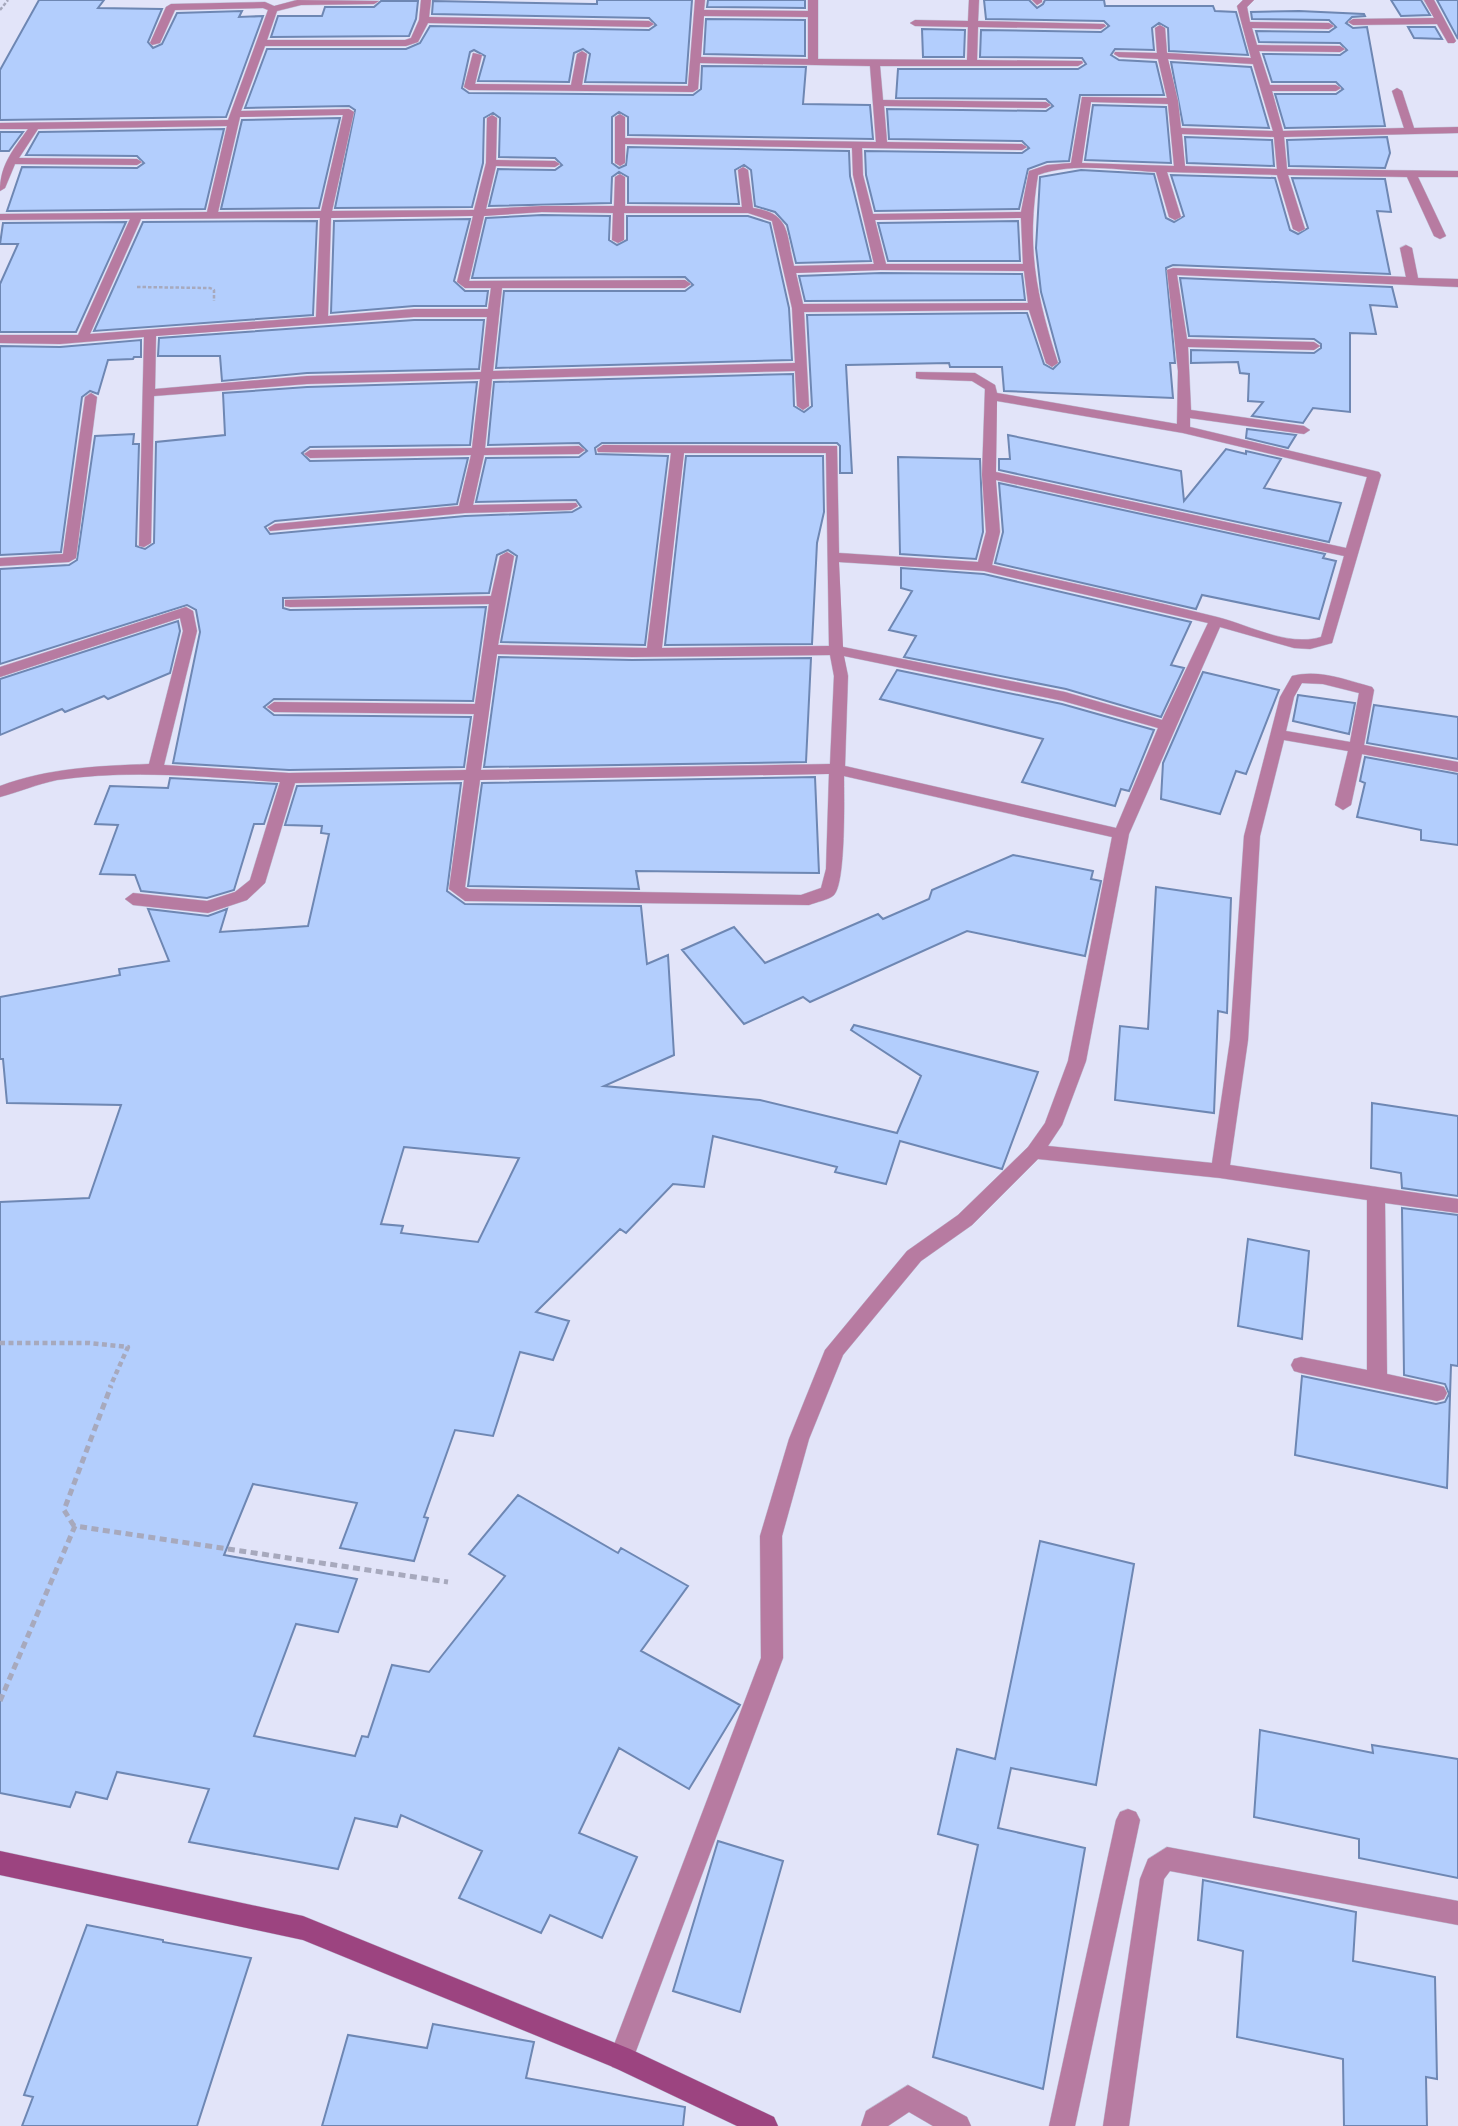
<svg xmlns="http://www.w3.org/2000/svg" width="1458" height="2126" viewBox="0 0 1458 2126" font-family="Poppins,sans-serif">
  <rect width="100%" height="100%" fill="#e2e4f9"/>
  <path fill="#b3cefd" stroke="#6e87b3" stroke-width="2" fill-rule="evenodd" d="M39,0H104L98,8L162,9L148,42L153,48L162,44L177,13L242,11L239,17L263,16L226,117L0,120V70Z
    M597,0H692L686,83L585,82L590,54L583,49L574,53L569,82L478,81L485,56L474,50L470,52L462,88L469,93L693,95L701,89L702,66L806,67L803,104L870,105L873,139L628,135V117L619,112L612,117V163L619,168L626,165L628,147L849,151L850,176L871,261L796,263L787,225L775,212L755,206L751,170L744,165L735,170L739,204L628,203V177L619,172L612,177L611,203L489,206L498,169L555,170L562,165L555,158L499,157L500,118L493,113L484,118L483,163L472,207L335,208L355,110L349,106L245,108L267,49H406L420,43L430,26L649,30L656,25L649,18L432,14L433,1L593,4H597Z
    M708,0H805V8L707,7Z
    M984,0H1029L1037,8L1043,4L1045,0H1104L1105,6H1213L1215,11L1236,12L1248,55L1169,51L1168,28L1159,23L1152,28L1154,50L1115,49L1111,55L1119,60L1156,62L1164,95H1080L1069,161L1047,162L1028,169L1019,209L875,211L866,175L865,151L1022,153L1029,148L1022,141L889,139L887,109L1046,111L1053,106L1046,99L896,98L898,69H1078L1086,64L1082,58L980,57L981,30L1101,32L1109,26L1104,21L986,19Z
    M1391,0H1421L1430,15L1401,16Z
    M1437,0H1458V39Z
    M381,1H418L416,19L409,36L271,37L278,16H322L325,7H374Z
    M1299,11L1364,14L1365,16L1352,17L1346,23L1353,28L1367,27L1385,126L1285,128L1275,94H1336L1343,89L1336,82H1272L1263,54L1340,55L1347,50L1340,43L1259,42L1256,31L1329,32L1336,27L1329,20L1252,19L1251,12Z
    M706,19L805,20V56L704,54Z
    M1408,27H1435L1442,39L1414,38Z
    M922,29L965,30L964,57H923Z
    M1171,62L1251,67L1269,128L1183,125Z
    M1093,105L1166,107L1171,163L1085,160Z
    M340,118L319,208L221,209L242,120Z
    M224,129L205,209L7,211L22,167L137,168L144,163L137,156L26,155L39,132Z
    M0,132H23L9,151H0Z
    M1185,137L1272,140L1274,166L1187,163Z
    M1387,137L1390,153L1385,168L1289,166L1287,140Z
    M1081,170L1154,174L1166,218L1174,222L1184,216L1171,175L1275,178L1290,230L1298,234L1308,228L1292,178L1385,179L1391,212L1377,211L1390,274L1173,265L1166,268L1175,363H1170L1173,398L1004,391L1002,367H950L949,363L846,365L852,473H840V446L837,443H602L595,448L596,454L668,456L645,645L501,642L517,556L508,550L497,555L489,593L283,598V608L290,610L486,607L473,701L274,699L264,707L274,715L471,717L464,767L289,770L173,763L200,632L196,610L187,605L0,664V569L69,565L77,560L95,436L134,434L133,444H139L136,546L145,549L154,543L156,442L225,435L223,393L307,387L477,382L470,445L310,447L302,453L310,461L468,458L457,504L275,521L265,527L270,534L465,516L572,512L581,507L576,500L476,502L486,458L579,457L587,451L579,443L488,445L494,382L793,374L794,406L804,412L812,406L807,315L1027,313L1044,364L1053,369L1060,362L1041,292L1036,248L1040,177Z
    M542,215L610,216L609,240L617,245L627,240V216H748L770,223L789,308L792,360L496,368L504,291H685L693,285L685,277L472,278L486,218Z
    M470,219L454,281L465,291H488L486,306H414L331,313L334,221Z
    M317,221L313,315L94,331L143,222Z
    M1018,221L1020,261H888L878,223Z
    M126,222L76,332H0V284L18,244H0L3,223Z
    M881,273L1022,274L1025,300L805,301L799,276Z
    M1180,278L1392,287L1397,307L1370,305L1376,334L1350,333V412L1313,408L1303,423L1252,416L1263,402L1248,401L1249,374L1240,373L1238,362L1191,363V350L1314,353L1321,348V344L1314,339L1189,336Z
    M414,320H484L479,369L307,373L222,381L220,356H158L159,338Z
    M141,340V357H134L133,359L108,360L98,394L90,391L82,397L61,552L0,555V346L60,347Z
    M1247,429L1296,435L1288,448L1246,438Z
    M1008,435L1181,471L1184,501L1226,449L1246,454V451L1281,459L1264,488L1341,503L1329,542L999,470V459H1010Z
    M686,456H823L824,512L817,543L812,644L665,645Z
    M898,457L980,459L983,532L976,559L900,554Z
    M999,483L1325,554L1323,558L1336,561L1319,619L1202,595L1196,609L995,563L1003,532Z
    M901,568L984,574L1191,622L1171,665L1184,668L1161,717L1066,689L904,657L916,636L889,630L912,591L901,588Z
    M178,621L180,631L170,673L108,699L104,696L65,712L62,709L0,735V679Z
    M499,657L632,660L811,658L806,762L484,767Z
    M897,670L1062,704L1154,730L1129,791L1121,789L1115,806L1022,782L1043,739L880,699Z
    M1203,672L1279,690L1246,774L1236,771L1220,814L1161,799L1163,763Z
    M1298,695L1355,703L1349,734L1293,721Z
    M1374,705L1458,717V759L1367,743Z
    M1365,757L1458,774V845L1421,840V830L1357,817L1365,783L1360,781Z
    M815,777L819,873L636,871L639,889L468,886L482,783Z
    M170,778L277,784L264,824H254L234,890L207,898L141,891L135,875L100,874L118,825L95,824L110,786L168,788Z
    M461,783L447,891L465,904L641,906L647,964L668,955L674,1055L604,1086L760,1100L897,1133L921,1076L851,1030L854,1025L1038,1072L1002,1169L900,1141L886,1184L835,1172L837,1167L713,1136L704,1187L673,1184L626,1233L620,1229L536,1312L569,1321L553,1360L520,1352L493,1436L455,1430L424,1517L428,1518L414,1561L340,1548L357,1503L253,1484L224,1555L357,1579L338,1632L296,1624L254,1736L355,1756L362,1736L368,1737L392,1665L429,1672L505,1576L469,1554L518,1495L618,1553L621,1548L688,1586L641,1651L740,1705L689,1789L619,1748L579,1833L637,1857L602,1938L550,1915L541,1933L459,1898L482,1851L401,1815L397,1827L355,1818L338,1869L189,1842L209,1789L117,1772L107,1799L76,1792L70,1807L0,1793V1202L89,1198L121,1105L7,1103L3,1059H0V997L120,975L119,969L169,961L148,909L208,916L227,909L220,932L308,926L329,834L321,833L322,826L285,825L297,786ZM404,1147L519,1158L478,1242L401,1233L403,1226L381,1224Z
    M1013,855L1093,871L1091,879L1101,881L1085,956L967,931L810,1002L803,997L744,1024L682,950L734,927L765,963L878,914L883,919L929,899L932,890Z
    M1156,887L1231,898L1227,1013L1218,1011L1214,1113L1115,1100L1120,1026L1148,1029Z
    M1372,1103L1458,1116V1196L1402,1188L1401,1173L1371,1168Z
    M1402,1208L1458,1215V1366L1451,1365L1447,1488L1295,1455L1302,1376L1436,1404L1445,1402L1449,1394L1445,1384L1404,1375Z
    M1248,1239L1309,1251L1302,1339L1238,1326Z
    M1040,1541L1134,1564L1096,1785L1011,1768L998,1828L1085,1848L1043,2089L933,2057L978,1845L938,1834L957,1749L995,1759Z
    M1260,1730L1373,1753L1372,1745L1458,1759V1878L1359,1858V1839L1254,1817Z
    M718,1841L783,1861L740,2012L673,1991Z
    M1203,1880L1356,1912L1353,1961L1435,1977L1437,2079L1426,2077L1427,2126H1344L1343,2059L1237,2037L1243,1951L1198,1940Z
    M87,1925L163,1940V1942L251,1958L197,2126H22L33,2097L24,2095Z
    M433,2024L534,2042L526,2078L685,2107L683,2126H322L348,2035L427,2048Z"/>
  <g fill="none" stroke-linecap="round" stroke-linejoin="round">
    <g stroke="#c0c1d6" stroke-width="1">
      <path id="lane" d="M1128,1809L1136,1812L1140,1820L1075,2126H1049L1116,1820L1120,1812Z
        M908,2085L967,2117L971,2126H933L909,2112L888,2126H861L866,2111Z"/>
    </g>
    <g stroke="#c0c1d6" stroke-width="1">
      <path id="street" d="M297,0L379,1L374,4L301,5L277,11L267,40H405L411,38L419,20L421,0H431L429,17L649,21L654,24L649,27L428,23L418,42L406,46H265L241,111L349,109L354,112L332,211L474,210L486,163L487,118L492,115L497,118L496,160L555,161L560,164L555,167L496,166L486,209L542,206H614L615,177L620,174L625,177V206L742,207L738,170L743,167L748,170L753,208C791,213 786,234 794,266L874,264L853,175L852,148L625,144V163L620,166L615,163V117L620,114L625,117V138L876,142L870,66L700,63L698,89L693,92L469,90L464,87L473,53L482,55L475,84L571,85L577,54L582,51L587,54L582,85L688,86L695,0H705L704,10L808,11V0H818V59L967,60L968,27L915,26L910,23L915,20L968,21L969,0H979L978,21L1104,24L1106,26L1101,29L978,27L977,60L1082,61L1083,63L1078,66H880L883,100L1046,102L1051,105L1046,108L884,106L887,142L1022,144L1027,147L1022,150L862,148L863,175L873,214L1021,212L1029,171L1047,165L1071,163L1082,97L1167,98L1158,59L1119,57L1114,54L1115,52L1157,53L1155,28L1160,25L1165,28L1167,53L1251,58L1237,6L1243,0H1254L1247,7L1250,22L1329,23L1334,26L1329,29L1252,28L1257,45L1340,46L1345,49L1340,52L1259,51L1270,85H1336L1341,88L1336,91H1272L1283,131L1404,128L1392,91L1397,88L1402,91L1414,128L1458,127V133L1284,137L1287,169L1458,171V177H1418L1446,236L1440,239L1434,236L1407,177L1288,175L1305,229L1299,232L1293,229L1277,175L1167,172L1181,217L1175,220L1169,217L1156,172C1119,170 1073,162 1038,175C1026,247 1036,295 1058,363L1052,367L1046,363L1029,310L804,312L809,406L803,410L797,406L795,371L492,379L485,448L579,446L585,450L579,454L484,455L473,505L576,503L578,506L571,510L465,513L270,531L268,528L275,524L459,506L471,455L310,458L304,454L310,450L472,448L480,379L307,384L154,396L151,543L144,547L139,546L144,337L60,344L0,343V335H78L130,219L0,220V214L207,212L227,126L38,129L19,158L137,159L142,162L137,165L15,164L5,188L0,191C0,165 13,150 28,129H0V123L228,120L268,10L263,8L175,10L160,43L152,45L150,43L166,7L171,4L265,2L274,6ZM704,16L808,17V59L701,57ZM1168,59L1253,64L1273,131L1181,128L1178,101ZM1091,102L1168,104L1174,166L1082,163ZM343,115L321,211L218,212L240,117ZM1182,134L1274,137L1277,169L1185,166ZM542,212L613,213L612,240L618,243L624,240V213H748L772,221L792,308L795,363L493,371L502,288H685L691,284L685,280L469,281L484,216ZM473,216L457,282L465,288H491L488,309H414L328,316L331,218ZM320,218L316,317L90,334L141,219ZM1021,218L1023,264H886L875,220ZM881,270L1024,271L1028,303L803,304L796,273ZM414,317H487L481,372L307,376L155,389L156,336Z
        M1032,0H1042V2L1037,5Z
        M1424,0H1434L1456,41L1454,43H1448L1437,24L1353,25L1348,22L1353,19L1434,18Z
        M1406,245L1412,248L1418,278L1458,279V287L1177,275L1187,339L1314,342L1320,346L1314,350L1188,347L1191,410L1304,426L1310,430L1304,434L1190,418V427L1379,472L1381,475L1332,643L1310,649L1294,648L1220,627L1129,834L1086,1061L1062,1125L1048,1146L1212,1163L1230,1040L1244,836L1280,697L1292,676C1319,669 1346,680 1372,687L1374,690L1364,745L1458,762V772L1362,754L1351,805L1343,810L1335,805L1348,751L1284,740L1260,836L1248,1040L1230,1165L1458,1199V1213L1385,1203L1387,1374L1437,1385L1444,1387L1447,1393L1444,1399L1437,1401L1301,1373L1294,1371L1291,1365L1294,1359L1301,1357L1367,1370V1200L1220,1178L1038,1159L972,1225L921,1261L843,1355L809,1439L782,1536L783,1658L630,2067L621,2070L612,2067L609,2058L761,1658L760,1536L789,1439L825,1350L907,1251L958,1215L1028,1147L1045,1123L1068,1061L1112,837L844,776C844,796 846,883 834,895C829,900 816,902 809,905L465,901L449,889L464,780L295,783L265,883L247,900L208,913L133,905L125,899L133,893L207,901L235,892L250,880L280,782C206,777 131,769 57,780C37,784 19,792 0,797V786C48,768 98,766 149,764L183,631L180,618L0,677V667L186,607L193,611L197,631L164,765L289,773L466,770L474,714L274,712L267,707L274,702L475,704L489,604L290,607L285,606V600L491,596L500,556L507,552L514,556L498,645L647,648L671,453L598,452L597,449L603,445L837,446L839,553L978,562L986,532L982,475L985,389L972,381L920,379L916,378V372L975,373L995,385L997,393L1177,424L1178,371L1167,270L1173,268L1406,277L1400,248ZM997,401L1183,433L1367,477L1346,548L996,472ZM684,453H826L829,646L662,648ZM996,480L1344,556L1321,637C1288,647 1249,625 1217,617C1142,598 1067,582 992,565L1000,532ZM839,562L984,571L1208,623L1162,720L1065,692L843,647ZM497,654L632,657L830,655L834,676L830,764L481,770ZM844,656L1063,701L1158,728L1116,828L845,766L848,676ZM1302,683L1323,684L1359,693L1350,742L1286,731L1294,697ZM829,774L826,869L821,888L801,895L469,889L465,887L480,780Z
        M91,393L97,397L76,558L69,562L0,566V558L63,554L85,397Z
        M1167,1847L1458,1901V1925L1170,1871L1164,1879L1129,2126H1103L1140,1879L1148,1859Z"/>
    </g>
    <g stroke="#c0c1d6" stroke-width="1">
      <path id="secondary" d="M0,1851L303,1916L630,2049L774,2117L778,2126H737L613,2067L303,1940L0,1875Z"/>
    </g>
    <path stroke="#a7a9bd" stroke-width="2.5" stroke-dasharray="3.5 2" stroke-linecap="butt" d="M0,10L8,0
      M137,287L210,288L214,290V301"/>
    <path stroke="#a7a9bd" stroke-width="4.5" stroke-dasharray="5 3.5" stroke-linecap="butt" d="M0,1343H89L128,1347L110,1387"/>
    <path stroke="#a7a9bd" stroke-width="5" stroke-dasharray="7 4.5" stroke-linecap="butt" d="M74,1526L64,1510L111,1386
      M0,1701L75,1526L448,1582"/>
    <use href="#lane" fill="#b77ba1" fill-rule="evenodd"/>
    <use href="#street" fill="#b77ba1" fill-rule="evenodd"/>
    <use href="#secondary" fill="#9c4480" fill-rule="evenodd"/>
  </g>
</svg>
